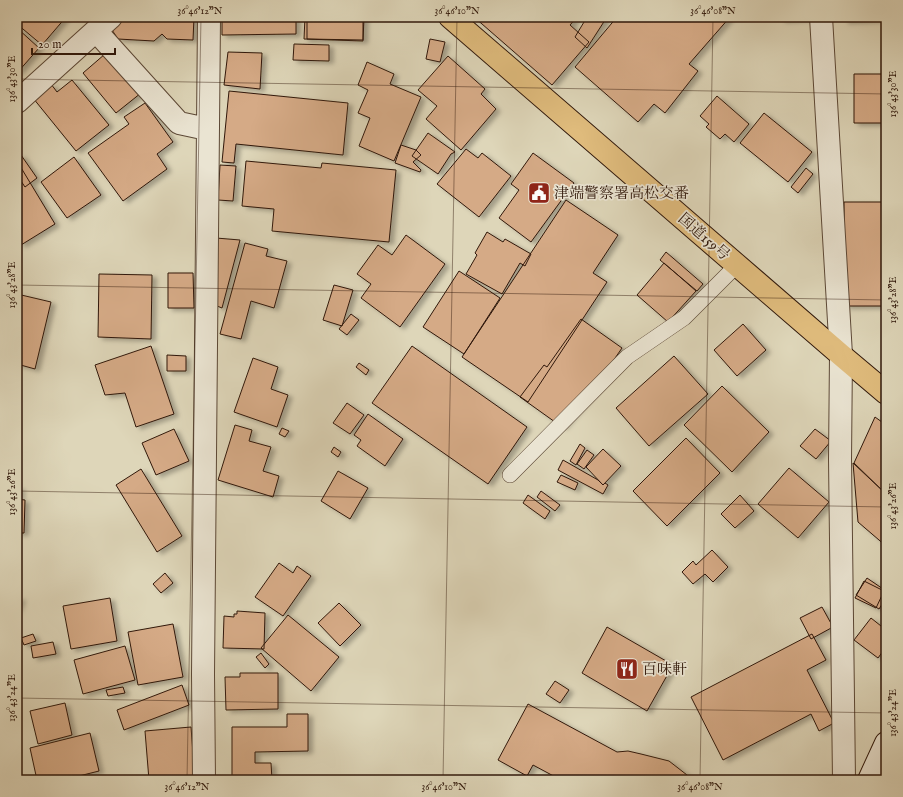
<svg xmlns="http://www.w3.org/2000/svg" width="903" height="797" viewBox="0 0 903 797" font-family="'IM FELL English','Noto Serif JP',serif">
  <defs>
    <filter id="shadow"><feDropShadow dx="4.5" dy="2.5" stdDeviation="2" flood-color="#0004"/></filter>
  </defs>
  <rect width="100%" height="100%" fill="#ded6b9"/>
  <filter id="stains"><feTurbulence type="fractalNoise" baseFrequency=".005" numOctaves="4"/><feColorMatrix values="0 0 0 0 .2 0 0 0 0 .09 0 0 0 0 .02 0 0 0 .5 -.17"/></filter>
  <radialGradient id="worn" r=".72"><stop offset=".6" stop-color="#630" stop-opacity="0"/><stop offset="1" stop-color="#630" stop-opacity=".3"/></radialGradient>
  <path fill="#d5aa86" stroke="#30180b" filter="url(#shadow)" d="M17,17H66L42,45L17,24Z
    M126,17H194L193,40L167,39L162,34L154,41L118,39L112,30Z
    M222,17H296V34L222,35Z
    M305,17H364L363,41L304,39Z
    M307,17H363V40L307,39Z
    M474,17H577L570,25L589,42L552,85Z
    M587,17H607L587,48L575,37Z
    M617,17H730L689,64L698,71L665,113L654,104L638,122L575,67Z
    M781,17H810V18L781,20Z
    M844,17H886V19L844,21Z
    M17,28L39,48L17,73Z
    M430,39L445,42L440,62L426,59Z
    M294,44L329,45V61L293,60Z
    M228,52L262,53L260,89L224,85Z
    M105,54L141,93L116,113L83,73Z
    M448,56L485,89L481,94L496,109L461,150L426,119L437,106L418,90Z
    M367,62L394,74L390,84L421,97L394,161L359,146L370,118L358,113L368,90L358,85Z
    M854,74H886V123H854Z
    M72,80L109,125L76,151L33,98L51,84L57,92Z
    M229,91L348,103L343,155L236,144L234,163L222,162Z
    M717,96L749,124L734,142L725,134L720,139L706,127L709,124L700,116Z
    M145,103L173,142L157,154L167,169L123,201L88,153L129,124L124,117Z
    M764,113L812,152L788,182L740,143Z
    M428,133L455,152L451,154L438,174L412,156Z
    M401,145L416,150L421,155L413,162L421,170L420,172L395,163Z
    M466,149L478,158L482,153L511,176L479,217L437,184Z
    M533,153L574,183L531,242L499,218L519,190L511,184Z
    M21,155L37,178L25,187L17,175V157Z
    M74,157L101,195L67,218L41,182Z
    M17,161L55,224L21,245L17,238Z
    M246,161L321,168L322,163L396,170L389,242L272,231L274,209L242,206Z
    M220,165L236,166L233,201L218,200Z
    M806,168L813,174L798,193L791,187Z
    M566,200L618,235L593,273L607,282L528,402L462,357Z
    M844,202H886V306H845Z
    M487,232L503,242L505,239L531,254L525,266L520,263L502,294L466,274L477,255L475,253Z
    M406,235L445,264L400,327L361,298L371,284L357,274L378,245L392,255Z
    M216,238L240,240L222,308L217,306Z
    M245,243L268,249L266,256L287,261L274,308L251,301L241,339L220,334Z
    M666,252L703,284L697,291L660,260Z
    M664,263L696,291L668,322L637,295Z
    M459,271L500,298L464,354L423,327Z
    M168,273H193L194,308H168Z
    M99,274L152,275L151,339L98,337Z
    M334,285L353,290L342,326L323,320Z
    M17,294L51,302L35,369L17,364Z
    M351,314L359,320L347,335L339,329Z
    M581,319L622,348L591,393L562,427L520,397L544,365L547,367Z
    M743,324L766,350L737,376L714,350Z
    M151,346L174,414L136,427L125,393L105,395L95,365Z
    M412,346L527,427L488,484L372,403Z
    M167,355L186,356V371H167Z
    M674,356L708,394L649,446L616,408Z
    M253,358L278,367L271,389L288,395L277,427L234,412Z
    M359,363L369,370L366,375L356,367Z
    M722,386L769,432L732,472L684,425Z
    M347,403L364,415L350,434L333,423Z
    M368,414L403,439L385,466L357,446L361,440L354,435Z
    M875,417L886,425V494L854,463Z
    M235,425L252,430L249,441L271,447L263,471L279,476L273,497L218,480Z
    M282,428L289,431L285,437L279,434Z
    M174,429L189,461L156,475L142,443Z
    M815,429L831,441L816,459L800,446Z
    M686,438L720,473L667,526L633,491Z
    M580,444L585,448L576,465L570,461Z
    M334,447L341,452L338,457L331,452Z
    M603,449L621,466L603,485L586,467Z
    M587,450L594,455L584,469L577,464Z
    M563,460L598,480L603,485L605,483L608,485L603,494L558,470Z
    M853,463L886,494V546L858,522Z
    M789,468L829,502L798,538L758,504Z
    M141,469L182,536L157,552L116,485Z
    M338,471L368,488L350,519L321,501Z
    M561,475L578,483L575,490L557,482Z
    M17,487H20V497H17Z
    M541,491L560,505L555,511L537,497Z
    M528,495L550,511L545,519L523,503Z
    M740,495L754,511L735,528L721,514Z
    M17,499L25,500L24,533H17Z
    M712,550L728,567L713,582L705,574L693,584L682,572L693,561L696,565Z
    M279,563L293,573L297,566L311,576L283,616L255,597Z
    M165,573L173,583L161,593L153,584Z
    M867,578L886,591V598L879,609L856,595Z
    M864,581L884,591L876,608L855,598Z
    M17,598H21L17,610Z
    M110,598L117,641L71,649L63,606Z
    M339,603L361,625L340,646L318,623Z
    M822,607L833,627L811,639L800,618Z
    M237,611L265,613L264,649L223,648L224,616L234,617V614H237Z
    M288,615L339,657L311,691L261,648Z
    M871,618L886,630V647L878,658L854,640Z
    M173,624L183,677L138,685L128,632Z
    M607,627L673,665L647,711L582,673Z
    M33,634L36,641L24,645L21,638Z
    M812,634L826,660L807,670L834,723L819,731L811,714L723,760L691,697Z
    M53,642L56,654L33,658L31,646Z
    M125,646L135,680L83,694L74,660Z
    M261,653L269,664L265,668L256,657Z
    M240,673H278V709L226,710L225,677H240Z
    M555,681L569,690L560,703L546,694Z
    M182,685L189,705L124,730L117,710Z
    M123,687L125,693L108,696L106,690Z
    M65,703L72,735L38,744L30,711Z
    M528,704L617,752L628,751L641,754L669,761L687,775L690,780H561L533,765L527,776L498,760Z
    M287,714H308V751L255,752V763H271L272,780H232V727H287Z
    M191,727L195,780H149L145,731Z
    M90,733L99,771L63,780H37L30,748Z"/>
  <g fill="none" stroke-linecap="round" stroke-linejoin="round">
    <g stroke="#5c4836" stroke-width="16">
      <path id="lane" d="M510,475L627,357L684,318L737,265"/>
    </g>
    <g stroke="#5c4836" stroke-width="24">
      <path id="street" d="M821,17L841,355L840,459L844,780
        M96,31L179,123L207,129
        M17,102L111,17
        M204,780L203,674L209,17"/>
    </g>
    <g stroke="#30180b" stroke-width="24">
      <path id="secondary" d="M869,780L886,743"/>
    </g>
    <g stroke="#30180b" stroke-width="24">
      <path id="highway" d="M450,17L841,355L886,393"/>
    </g>
    <use href="#lane" stroke="#eae4d2" stroke-width="15"/>
    <use href="#street" stroke="#eae4d2" stroke-width="22"/>
    <use href="#secondary" stroke="#eae4d2" stroke-width="22"/>
    <use href="#highway" stroke="#dfbb7c" stroke-width="22"/>
  </g>
  <path fill="none" stroke="#30180b" stroke-width="1" stroke-opacity="0.45" d="M17,79L886,94M17,285L886,300M17,491L886,507M17,698L886,713M187,780L201,17M443,780L457,17M700,780L713,17"/>
  <defs>
    <g id="civic-square" transform="scale(1.15)"><rect x="-9" y="-9" width="18" height="18" rx="4" fill="#8f2418" stroke="#eae4d2"/><path d="M-.6-6.5H3V-4.5H.6V-3L4-1V1h2V6H-6V1h2V-1L-.6-3ZM-1.2 2.5V6h2.4V2.5Z" fill="#fff"/></g>
    <g id="restaurant-square" transform="scale(1.15)"><rect x="-9" y="-9" width="18" height="18" rx="4" fill="#8f2418" stroke="#eae4d2"/><path d="M-5-6h1v4h1v-4h1v4h1v-4h1v5L-1.5 .5V6h-2V.5L-5-1ZM5-6V6H3V1.5H1.5Q1.5-4 5-6Z" fill="#fff"/></g>
  </defs>
  <g fill-rule="evenodd">
    <use href="#civic-square" x="539" y="193"/>
    <use href="#restaurant-square" x="627" y="669"/>
  </g>
  <g text-anchor="middle" dominant-baseline="central" stroke-width="3.5" stroke-linejoin="round" paint-order="stroke">
    <g font-size="15" fill="#30180b" stroke="#eae4d2" text-anchor="start">
      <text x="554" y="193">津端警察署高松交番</text>
      <text x="642" y="669">百味軒</text>
    </g>
    <g font-size="15" fill="#30180b" stroke="#eae4d2">
      <text transform="translate(704 237) rotate(41)">国道159号</text>
    </g>
  </g>
  <rect width="903" height="797" fill="none" stroke="#ded6b9" stroke-width="44"/>
  <path d="M32 48v6h83v-6" fill="none" stroke="#30180b" stroke-width="2"/>
  <text x="38" y="48" font-size="12" fill="#30180b" stroke="#eae4d2" stroke-width="3" paint-order="stroke">20 m</text>
  <rect x="22" y="22" width="859" height="753" fill="none" stroke="#30180b" stroke-width="1.5"/>
  <g font-size="10" text-anchor="middle" fill="#30180b">
    <text x="200" y="14">36°46'12"N</text>
    <text x="457" y="14">36°46'10"N</text>
    <text x="713" y="14">36°46'08"N</text>
    <text transform="translate(11 79) rotate(-90)" y="4">136°43'30"E</text>
    <text transform="translate(892 94) rotate(-90)" y="4">136°43'30"E</text>
    <text transform="translate(11 285) rotate(-90)" y="4">136°43'28"E</text>
    <text transform="translate(892 300) rotate(-90)" y="4">136°43'28"E</text>
    <text transform="translate(11 492) rotate(-90)" y="4">136°43'26"E</text>
    <text transform="translate(892 506) rotate(-90)" y="4">136°43'26"E</text>
    <text transform="translate(11 698) rotate(-90)" y="4">136°43'24"E</text>
    <text transform="translate(892 713) rotate(-90)" y="4">136°43'24"E</text>
    <text x="187" y="790">36°46'12"N</text>
    <text x="444" y="790">36°46'10"N</text>
    <text x="700" y="790">36°46'08"N</text>
  </g>
  <rect width="100%" height="100%" filter="url(#stains)"/>
  <rect width="100%" height="100%" fill="url(#worn)"/>
</svg>
